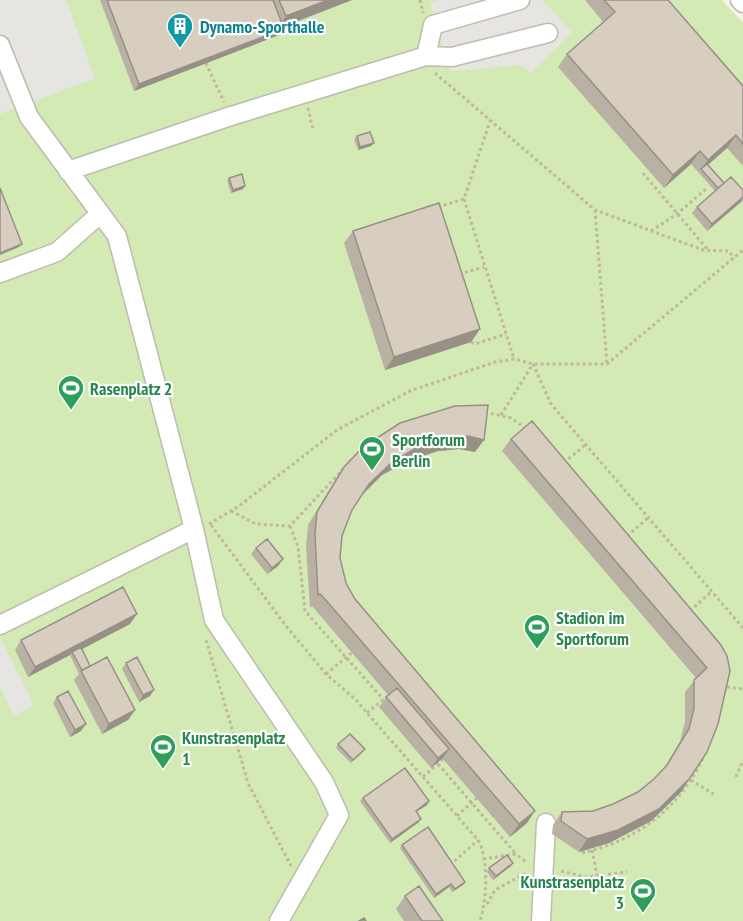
<svg xmlns="http://www.w3.org/2000/svg" width="743" height="921" viewBox="0 0 743 921" font-family="'PT Sans Narrow',sans-serif">
  <rect width="100%" height="100%" fill="#f6f2eb"/>
  <path fill="#d3eab4" d="M0,0H722L743,23V921H0Z"/>
  <path fill="#e7e5e2" d="M0,0H66L95,78L0,114Z
    M439,0H542L572,32L531,73L521,65L450,71L430,3Z
    M0,637L34,705L14,716L0,687Z"/>
  <g fill="none" stroke-linecap="round" stroke-linejoin="round">
    <g stroke="#c1baad" stroke-width="21">
      <path id="minor" d="M740,0L743,3
        M0,45L29,117L117,236L194,529L214,620L324,782L339,815L279,921
        M426,56L433,25L520,0
        M68,171L231,116L426,56L452,57L548,33
        M0,273L57,252L100,214
        M0,625L194,529
        M541,921L546,823"/>
    </g>
    <path stroke="#c3b69e" stroke-width="3" stroke-dasharray="3 3" stroke-linecap="butt" d="M420,0L423,13
      M206,63L224,102
      M435,73L595,210L703,250L729,251L734,258
      M308,108L313,129
      M643,173L708,250
      M464,199L514,359
      M438,207L464,199L490,121
      M595,210L607,364
      M651,231L677,214L707,188
      M459,274L484,267
      M471,342L475,344L506,334
      M533,364L551,404L743,628
      M485,412L511,418L525,428
      M501,415L533,364
      M564,463L585,445
      M231,511L256,524L290,526L359,452
      M209,524L239,506L337,430L410,391L495,362L514,359L533,364H607L743,250
      M211,525L286,626L326,674L355,699L478,840C489,858 487,901 480,921
      M290,526L298,547L305,611L383,699
      M627,536L648,518
      M690,611L711,592
      M206,640L248,783L291,866
      M326,674L355,650
      M727,687L743,689
      M367,713L391,693
      M438,764L516,854
      M423,777L444,758
      M736,777L743,760
      M691,780L715,795
      M457,816L478,797
      M592,850L597,875
      M582,853C636,841 680,808 703,758
      M483,859L516,854L526,862
      M450,865L478,840
      M561,871L586,877L627,872
      M487,904L495,890L528,872"/>
    <use href="#minor" stroke="#fff" stroke-width="18"/>
  </g>
  <path fill="#bab1a5" d="M100,0H352L283,27L279,35L134,91Z
    M585,0H668L743,86V166L727,148L708,165L724,183L742,201L707,231L692,213L697,207L715,191L691,164L664,188L558,67L567,54L603,22Z
    M357,136L374,143L371,146L358,150L354,139Z
    M229,178L243,189L231,193L227,181Z
    M353,231L480,329L471,342L385,370L344,243Z
    M400,423L475,452L459,449L438,451L408,461L382,475L361,496L352,510L342,536L340,558L346,583L355,599L527,823L510,837L442,758L431,768L379,707L388,695L312,606L310,608L306,547L308,525L335,480L344,467Z
    M511,439L721,645L682,791L651,821L609,843L579,852L552,834L553,825L562,812L593,811L613,804L638,792L654,779L664,769L680,741L685,722V692L696,678L502,451Z
    M256,548L283,559L278,566L267,574L251,554Z
    M130,624L81,649L90,666L135,710L128,720L102,734L74,680L79,674L70,655L28,677L15,650L21,640Z
    M126,663L150,696L139,702L122,669Z
    M57,697L81,731L70,737L53,703Z
    M338,744L362,753L351,763L336,748Z
    M363,798L427,805L416,812L419,822L390,843L360,801Z
    M402,845L463,885L452,892L449,887L434,898L400,848Z
    M513,863L511,866L493,880L487,872L489,868Z
    M405,896L443,921H404L396,909Z"/>
  <path fill="#979086" d="M328,0H352L277,29L286,16Z
    M284,29L279,35L134,91L139,84Z
    M736,135L727,148L702,170L701,169L708,160Z
    M374,143L371,146L358,150L360,147Z
    M700,151L691,164L664,188L673,175Z
    M245,186L243,189L231,193L233,190Z
    M743,197L742,201L707,231L712,224Z
    M22,244L19,247L0,255V253Z
    M480,329L471,342L385,370L394,357Z
    M468,436L484,440L475,452L459,449L438,451L408,461L382,475L360,497L369,484L391,463L416,448L447,438Z
    M283,559L278,566L267,574L272,568Z
    M137,614L130,624L73,654L72,652L70,655L28,677L35,667Z
    M154,690L150,696L139,702L143,695Z
    M135,710L128,720L102,734L109,724Z
    M86,724L81,731L70,737L75,730Z
    M449,749L443,758L431,768L438,758Z
    M690,778L682,791L651,821L609,843L579,852L587,839Z
    M429,801L427,805L413,814L416,811Z
    M535,811L527,823L510,837L519,824Z
    M421,819L419,822L390,843L392,839Z
    M513,863L511,866L493,880L496,876Z
    M465,882L463,885L452,892L455,889Z
    M451,884L449,887L434,898L436,894Z"/>
  <path fill="#d8cec0" stroke="#979086" stroke-width="1.5" d="M107,0H273L284,29L139,84Z
    M279,0H328L286,16Z
    M604,0H668L743,86V144L736,135L708,160L700,151L673,175L567,54L615,12Z
    M370,132L374,143L360,147L357,136Z
    M707,164L724,183L718,188L701,169Z
    M242,174L245,186L233,190L229,178Z
    M731,177L743,190V197L712,224L697,207Z
    M0,188L22,244L0,253Z
    M439,203L480,329L394,357L353,231Z
    M488,405L484,440L468,436L447,438L416,448L391,463L369,484L352,510L342,536L340,558L346,583L355,599L535,811L519,824L324,598L320,594L318,595L315,534L317,512L344,467L363,447L400,423L455,406Z
    M532,421L721,645L727,656L730,671L718,724L707,752L690,778L659,809L618,830L587,839L561,821L562,812L593,811L613,804L638,792L654,779L667,765L689,729L694,709V680L707,668L511,439Z
    M267,539L283,559L272,568L256,548Z
    M123,587L137,614L35,667L21,640Z
    M81,647L90,666L82,670L72,652Z
    M107,657L135,710L109,724L81,671Z
    M137,657L154,690L143,695L126,663Z
    M397,688L449,749L438,758L386,697Z
    M68,691L86,724L75,730L57,697Z
    M350,734L365,749L353,760L338,744Z
    M405,768L429,801L416,811L421,819L392,839L363,798Z
    M428,827L465,882L455,889L451,884L436,894L402,845Z
    M507,855L513,863L496,876L489,868Z
    M419,886L443,921H422L405,896Z
    M364,918L366,921H359Z"/>
  <defs>
    <g id="building-pin" transform="scale(1.35)"><path d="M0 17L-7.5 6A9.5 9.5 0 1 1 7.5 6Z" fill="#0f9aa8" stroke="#fff"/><path d="M-4-6H4V6H1V3H-1V6H-4ZM-2.5-4.3h1.7v1.8h-1.7ZM.8-4.3h1.7v1.8H.8ZM-2.5-1h1.7V.8h-1.7ZM.8-1h1.7V.8H.8Z" fill="#fff"/></g>
    <g id="stadium-pin" transform="scale(1.35)"><path d="M0 17L-7.5 6A9.5 9.5 0 1 1 7.5 6Z" fill="#2e9e5b" stroke="#fff"/><path d="M0-5a6.5 5 0 1 0 0 10a6.5 5 0 1 0 0-10ZM-3.5-1.8h7v3.6h-7Z" fill="#fff"/></g>
  </defs>
  <g fill-rule="evenodd">
    <use href="#building-pin" x="180" y="26"/>
    <use href="#stadium-pin" x="71" y="388"/>
    <use href="#stadium-pin" x="372" y="449"/>
    <use href="#stadium-pin" x="537" y="627"/>
    <use href="#stadium-pin" x="163" y="747"/>
    <use href="#stadium-pin" x="643" y="891"/>
  </g>
  <g text-anchor="middle" dominant-baseline="central" stroke-width="4.5" stroke-linejoin="round" paint-order="stroke">
    <g font-size="18" font-weight="bold" fill="#0d838f" stroke="#fff" text-anchor="start">
      <text x="200" y="26">Dynamo-Sporthalle</text>
    </g>
    <g font-size="18" font-weight="bold" fill="#27864d" stroke="#fff" text-anchor="start">
      <text x="90" y="388">Rasenplatz 2</text>
      <text x="392" y="439">Sportforum<tspan x="392" dy="21">Berlin</tspan></text>
      <text x="556" y="617">Stadion im<tspan x="556" dy="21">Sportforum</tspan></text>
      <text x="182" y="737">Kunstrasenplatz<tspan x="182" dy="21">1</tspan></text>
      <text x="624" y="881" text-anchor="end">Kunstrasenplatz<tspan x="624" dy="21">3</tspan></text>
    </g>
  </g>
</svg>
